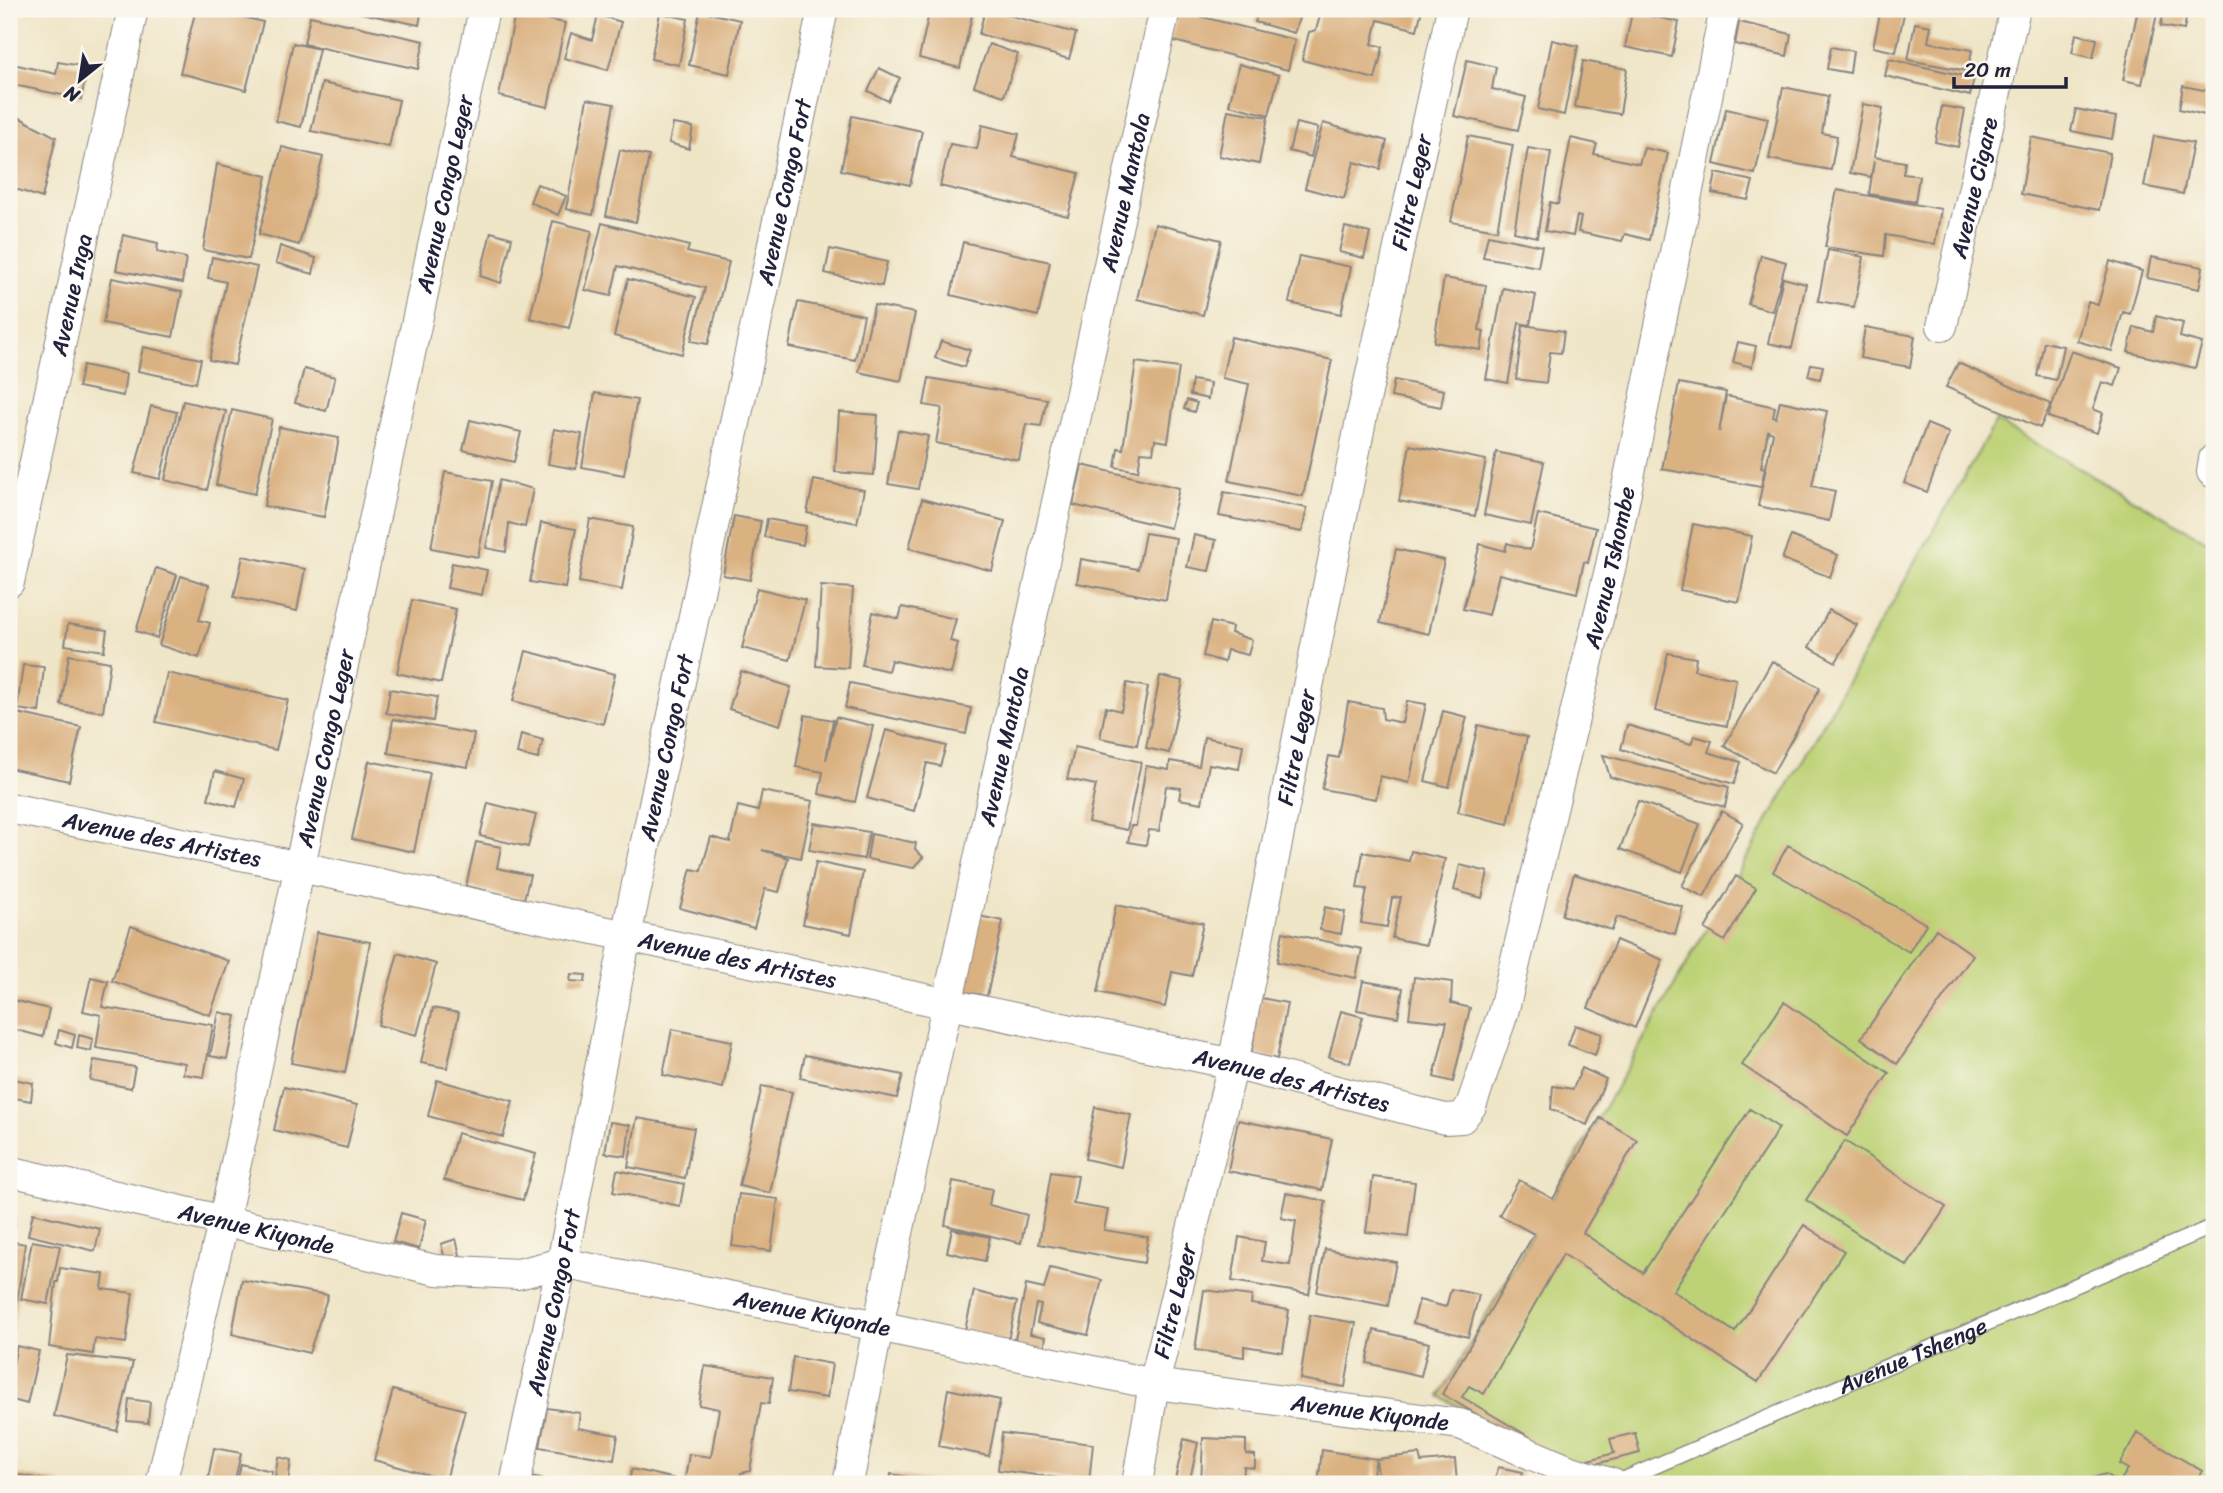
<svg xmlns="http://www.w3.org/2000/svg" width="2223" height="1493" viewBox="0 0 2223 1493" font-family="Sriracha,sans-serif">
  <rect width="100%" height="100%" fill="#fbf7ec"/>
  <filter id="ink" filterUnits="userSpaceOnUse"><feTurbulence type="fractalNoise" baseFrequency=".0143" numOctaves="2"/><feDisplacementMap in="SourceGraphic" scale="14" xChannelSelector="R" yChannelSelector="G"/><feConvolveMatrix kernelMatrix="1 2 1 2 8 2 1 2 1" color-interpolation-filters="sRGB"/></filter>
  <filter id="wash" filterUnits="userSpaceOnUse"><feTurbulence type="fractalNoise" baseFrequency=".00686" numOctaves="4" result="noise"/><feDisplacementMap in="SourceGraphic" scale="28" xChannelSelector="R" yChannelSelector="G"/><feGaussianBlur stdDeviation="1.57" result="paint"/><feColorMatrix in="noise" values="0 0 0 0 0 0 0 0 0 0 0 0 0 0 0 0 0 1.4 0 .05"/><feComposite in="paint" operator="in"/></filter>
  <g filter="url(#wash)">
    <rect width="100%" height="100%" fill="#efe5c7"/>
    <path fill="#bdd276" stroke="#707a58" stroke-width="2" d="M1996,421L2214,545V1484H1595L1440,1396Z"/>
    <g id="blocks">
      <path fill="#dab181" d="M196,9H211L263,22L246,90L180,73Z
        M251,9H271L268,17L251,12Z
        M342,9H422L419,25Z
        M930,9H961L973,11L960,68L919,58Z
        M985,9L1076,33L1069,59L979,34Z
        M1259,9H1302L1294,33L1255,22Z
        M1322,9H1422L1417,30L1378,20L1372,44L1383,47L1375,79L1302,60L1309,32L1316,30Z
        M1881,9H1905L1896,52L1873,47Z
        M2138,9H2158L2142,84L2123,80Z
        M2164,9H2188L2184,30L2161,26Z
        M700,11L740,20L729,74L689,65Z
        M1178,11L1295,40L1288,70L1170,40Z
        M1632,12L1679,22L1672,57L1625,47Z
        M515,13L565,23L548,107L499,96Z
        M660,13L688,19L679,65L651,59Z
        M598,15L621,22L608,70L564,58L571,33L592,40Z
        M310,16L424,41L418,69L304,44Z
        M1739,22L1791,34L1787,56L1735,44Z
        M1915,23L1931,26L1928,42L1972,50L1968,71L1908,60Z
        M2076,34L2097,39L2093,58L2072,53Z
        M1552,40L1578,46L1564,115L1538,109Z
        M293,43L319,49L301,127L276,121Z
        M989,44L1018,54L1004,96L974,86Z
        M1831,47L1853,51L1850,73L1827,69Z
        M1889,59L1974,78L1970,96L1885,76Z
        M1467,60L1496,67L1492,89L1526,97L1518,130L1454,116Z
        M1583,61L1627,69L1620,114L1575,107Z
        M58,62L88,67L81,99L9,84V63L56,74Z
        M1239,64L1279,75L1269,115L1229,105Z
        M879,68L900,78L888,101L868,91Z
        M322,83L399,100L389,147L311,131Z
        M2183,86L2214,92V117L2179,109Z
        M1783,87L1828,96L1822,133L1837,136L1831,170L1769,159Z
        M587,99L614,104L593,215L566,209Z
        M1863,104L1883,108L1874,157L1905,162L1903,174L1919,176L1915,202L1869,194L1874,161L1871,177L1850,173Z
        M1942,106L1965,110L1958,147L1935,142Z
        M1726,109L1768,118L1755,174L1714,164Z
        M2076,109L2116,117L2112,139L2071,131Z
        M1228,110L1268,117L1259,164L1219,156Z
        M852,116L922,131L910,185L841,170Z
        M18,117L56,137L42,198L10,187Z
        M1296,123L1318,128L1311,157L1289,151Z
        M1323,123L1387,141L1380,169L1354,162L1344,199L1305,188Z
        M673,124L693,127L689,149L669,143Z
        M982,125L1019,134L1013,157L1079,173L1068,216L940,186L950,144L977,149Z
        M1468,136L1513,145L1497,230L1451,222Z
        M2154,136L2193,143L2183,194L2144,186Z
        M2031,137L2110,153L2099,210L2021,194Z
        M1571,138L1597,144L1594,154L1639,164L1644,148L1668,153L1649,240L1625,234L1622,241L1578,232L1581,217L1577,216L1573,236L1545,231L1550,202L1558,204Z
        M282,147L323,157L299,245L259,234Z
        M1528,148L1551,152L1537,237L1514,232Z
        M620,150L649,156L636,222L606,216Z
        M217,164L267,176L249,259L203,250Z
        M1716,173L1753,181L1748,200L1712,193Z
        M537,184L566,196L558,215L530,202Z
        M1837,190L1941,209L1935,244L1886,235L1884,256L1825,247Z
        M553,221L592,231L569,328L530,318Z
        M602,223L689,246L687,252L729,262L708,344L691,341L705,288L618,266L611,296L585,290Z
        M1155,224L1221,240L1203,315L1137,299Z
        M1345,227L1370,233L1364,258L1339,252Z
        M491,232L512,238L501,283L480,276Z
        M123,235L158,243L157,252L186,258L182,283L116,270Z
        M1488,235L1542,246L1538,267L1483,257Z
        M963,242L1050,262L1038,316L951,295Z
        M280,246L316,258L313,274L276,263Z
        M830,249L887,262L882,286L825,273Z
        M1828,250L1864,257L1854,307L1818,301Z
        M1761,255L1786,262L1772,311L1748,304Z
        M1299,256L1351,267L1341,314L1289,303Z
        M212,257L257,267L235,365L209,360L226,282L208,278Z
        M2151,257L2203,267L2199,289L2147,278Z
        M2110,261L2142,271L2130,314L2123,312L2112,351L2077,341L2088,302L2098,305Z
        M112,278L182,292L173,337L103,323Z
        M1444,278L1486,285L1479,330L1484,331L1481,350L1434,342Z
        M1783,278L1806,284L1792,348L1768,343Z
        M628,279L696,297L682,354L614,336Z
        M1503,288L1536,295L1530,325L1519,323L1508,383L1486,379Z
        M798,302L864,315L855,360L789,347Z
        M874,305L915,313L901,381L859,372Z
        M2156,316L2183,323L2180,337L2202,343L2195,368L2128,352L2134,327L2153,332Z
        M1523,325L1564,331L1561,353L1550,352L1546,383L1516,379Z
        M1865,327L1915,336L1910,367L1860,358Z
        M1231,337L1332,360L1303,496L1229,481L1249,384L1222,378Z
        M941,341L970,350L964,367L935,358Z
        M1738,342L1756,346L1752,367L1733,362Z
        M2044,342L2063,346L2056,380L2037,376Z
        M143,347L201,359L196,383L138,371Z
        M2071,351L2121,368L2115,386L2102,382L2093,409L2103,413L2097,433L2048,417Z
        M1136,362L1179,368L1168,442L1155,440L1153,453L1141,452L1138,471L1115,467L1118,448L1123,449Z
        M1958,363L2051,404L2040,428L1946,387Z
        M1811,364L1823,366L1820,379L1808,376Z
        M83,365L126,374L123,396L78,387Z
        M304,369L335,377L326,411L295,403Z
        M929,378L1047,399L1041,426L1026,424L1019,460L936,443L942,408L924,405Z
        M1192,380L1210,383L1208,399L1190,395Z
        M1394,380L1444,390L1441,407L1391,397Z
        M1679,383L1726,392L1719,432L1726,396L1775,407L1773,417L1776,418L1780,401L1827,411L1812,486L1835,491L1829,521L1758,506L1773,433L1768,431L1761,467L1765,468L1761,487L1662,469Z
        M595,393L637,400L624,475L582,467Z
        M1187,400L1197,403L1194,412L1184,409Z
        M183,401L226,411L207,490L165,480Z
        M151,406L177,412L160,479L134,473Z
        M232,410L272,419L255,494L216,485Z
        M839,412L878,415L874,475L835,472Z
        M470,420L521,432L514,462L463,450Z
        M1927,424L1949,433L1927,492L1904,483Z
        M279,427L339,438L324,517L264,506Z
        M554,429L582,434L576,469L548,464Z
        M898,430L928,436L918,489L888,484Z
        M1410,445L1486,460L1475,516L1399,501Z
        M1496,452L1544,462L1531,525L1484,515Z
        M1082,465L1179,488L1170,528L1073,505Z
        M445,472L492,481L478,557L431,548Z
        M499,480L533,489L525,527L509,523L506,552L486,548Z
        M814,480L864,490L857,523L807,513Z
        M1224,492L1307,508L1302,532L1219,516Z
        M922,499L1005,521L992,571L909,548Z
        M1538,514L1596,528L1588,563L1584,562L1577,593L1499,574L1489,615L1463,609L1480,544L1505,551L1507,543L1530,550Z
        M734,516L761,521L750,580L723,575Z
        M590,519L633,527L622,590L579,582Z
        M767,519L806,526L803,545L764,537Z
        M541,523L576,529L565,588L530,582Z
        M1693,524L1752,536L1739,602L1680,590Z
        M1145,533L1176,538L1166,600L1077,583L1081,559L1138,569Z
        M1194,535L1216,540L1209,571L1187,567Z
        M1791,536L1838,555L1830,577L1782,559Z
        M1396,549L1444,560L1429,634L1380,623Z
        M243,556L305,569L297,611L234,597Z
        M452,563L487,570L482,595L447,588Z
        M156,568L177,575L157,638L136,631Z
        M181,576L209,585L199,620L210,623L199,658L159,645Z
        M821,586L853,588L848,668L816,666Z
        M757,588L805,600L790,660L742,648Z
        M412,600L456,609L441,683L397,673Z
        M902,607L956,619L950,641L958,643L951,674L891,660L888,671L862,665L873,612L899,619Z
        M1829,610L1857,625L1836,662L1809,647Z
        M1211,622L1232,627L1231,633L1252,640L1248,655L1227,650L1224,662L1203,656Z
        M68,624L107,630L104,651L65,645Z
        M526,651L615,674L603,724L513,701Z
        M1668,653L1696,658L1694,670L1736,679L1727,726L1655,711Z
        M69,655L110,662L103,712L61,705Z
        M1772,661L1820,688L1773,773L1724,746Z
        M23,665L44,667L39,712L17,709Z
        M741,671L791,687L780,725L729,709Z
        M167,673L288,700L276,750L156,722Z
        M1160,676L1183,681L1169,753L1146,748Z
        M850,683L971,708L966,734L845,708Z
        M1127,683L1148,687L1137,745L1100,738L1106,707L1121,711Z
        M390,689L437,697L433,721L386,713Z
        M1407,701L1426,704L1409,783L1380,776L1376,799L1322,789L1329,756L1339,758L1348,702L1382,708L1383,719L1402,723Z
        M1443,711L1467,717L1449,787L1425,781Z
        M17,713L81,727L69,781L9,768V747Z
        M805,715L833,720L826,760L836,717L873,726L855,802L819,794L823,772L796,767Z
        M393,719L474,734L468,767L388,753Z
        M1478,725L1527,737L1508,824L1458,812Z
        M1627,725L1691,744L1694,736L1712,741L1708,752L1741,762L1734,784L1621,749Z
        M886,730L946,746L940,766L927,763L914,811L867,798Z
        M521,734L543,740L538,759L517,754Z
        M1204,737L1243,745L1239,769L1209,764L1202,803L1179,799L1181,788L1166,786L1159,831L1149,830L1146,845L1128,842L1131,826H1136L1146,766L1169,770L1170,761L1199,766Z
        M1075,747L1141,762L1127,830L1088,822L1096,785L1067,779Z
        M1603,755L1729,787L1725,807L1610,777Z
        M369,761L430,773L414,852L352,839Z
        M215,771L244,779L236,807L208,799Z
        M762,791L813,801L801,858L762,850L788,858L779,892L765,889L754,928L680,908L691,869L701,871L711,837L730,842L738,806L758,811Z
        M1638,801L1700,824L1682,872L1620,849Z
        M488,803L536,815L528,847L480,836Z
        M1722,811L1743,823L1704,897L1682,886Z
        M814,823L869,832L864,859L809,850Z
        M871,834L916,843L915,849L923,857L913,868L867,859Z
        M476,842L501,847L497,868L530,875L524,899L466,886Z
        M1788,845L1926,924L1909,952L1773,872Z
        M1411,851L1445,859L1426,945L1392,938L1401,897L1392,898L1387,927L1361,923L1367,889L1357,888L1363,852L1409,861Z
        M816,862L863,872L851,934L803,924Z
        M1460,865L1488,872L1482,898L1454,890Z
        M1574,874L1683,907L1675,934L1617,917L1612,930L1562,915Z
        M1736,876L1756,888L1725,941L1705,929Z
        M1116,905L1203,923L1192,976L1172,972L1165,1007L1098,992Z
        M1325,907L1345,912L1341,934L1320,930Z
        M974,915L1003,921L987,996L959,991Z
        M131,926L229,961L210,1015L112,981Z
        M1936,929L1973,955L1897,1064L1861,1038Z
        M317,932L370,942L345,1073L291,1063Z
        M1283,932L1362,949L1356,978L1277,962Z
        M1616,940L1663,960L1635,1028L1588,1008Z
        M398,953L436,964L417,1035L378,1025Z
        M571,974L586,975L585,982L570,981Z
        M91,977L108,981L102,1007L213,1025L204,1077L183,1074L185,1063L96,1048L101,1015L83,1011Z
        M1414,977L1452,982L1451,1003L1470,1008L1453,1082L1434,1077L1447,1022L1409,1018Z
        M1363,981L1403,988L1398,1017L1357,1010Z
        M1261,998L1287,1003L1277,1059L1251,1054Z
        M9,999L49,1009L43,1037L9,1028Z
        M1784,1002L1889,1073L1847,1136L1742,1065Z
        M433,1008L459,1013L447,1068L421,1063Z
        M1341,1011L1363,1017L1350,1063L1329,1057Z
        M219,1012L236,1016L227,1059L210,1056Z
        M1575,1025L1602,1034L1595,1055L1568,1045Z
        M672,1029L732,1041L723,1088L663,1075Z
        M59,1030L75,1035L72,1048L56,1043Z
        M79,1035L93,1039L91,1051L77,1048Z
        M805,1055L903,1075L897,1098L800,1078Z
        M94,1060L135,1067L131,1088L90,1080Z
        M1582,1068L1606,1079L1587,1125L1551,1109L1553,1086L1573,1089Z
        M9,1078L33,1083L31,1101L9,1097Z
        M437,1080L513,1101L503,1137L428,1116Z
        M762,1086L792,1092L770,1193L739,1186Z
        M284,1087L357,1105L347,1148L274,1130Z
        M1095,1107L1131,1115L1121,1167L1085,1159Z
        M1750,1109L1779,1128L1673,1291L1735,1332L1804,1225L1844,1251L1758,1382L1563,1254L1484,1394L1469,1386L1462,1397L1575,1464L1614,1453L1610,1439L1635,1433L1640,1453L1571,1470L1442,1394L1534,1234L1499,1215L1519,1180L1553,1199L1600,1118L1637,1140L1583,1233L1643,1273Z
        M637,1118L694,1128L685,1178L628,1167Z
        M1238,1120L1332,1139L1322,1190L1228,1171Z
        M610,1122L630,1125L626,1156L605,1153Z
        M457,1133L536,1154L523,1200L444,1180Z
        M1845,1141L1946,1207L1907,1266L1806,1200Z
        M617,1170L684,1184L680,1206L613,1192Z
        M1051,1172L1078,1176L1073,1204L1108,1210L1104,1230L1148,1237L1144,1263L1039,1244Z
        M1373,1177L1415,1182L1408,1237L1366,1232Z
        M953,1181L992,1189L989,1205L1027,1215L1021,1243L945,1225Z
        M1286,1193L1326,1201L1309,1294L1232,1281L1239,1237L1265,1242L1262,1261L1290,1265L1296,1221L1281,1218Z
        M739,1194L778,1199L771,1251L732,1246Z
        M14,1211L15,1228H9V1212Z
        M33,1213L100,1229L95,1251L28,1235Z
        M401,1213L426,1220L419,1249L393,1242Z
        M952,1229L990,1237L985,1261L947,1252Z
        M456,1239L461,1259L446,1263L441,1244Z
        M9,1241L25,1244L13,1331L9,1330Z
        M32,1241L60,1246L48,1304L21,1299Z
        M1325,1249L1396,1262L1388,1306L1317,1292Z
        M60,1268L104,1274L102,1289L133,1293L126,1343L95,1339L93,1354L49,1347L56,1282H58Z
        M1050,1268L1102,1280L1088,1335L1037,1323L1041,1305L1036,1304L1030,1334L1046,1337L1043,1355L1013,1349L1026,1285L1044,1289Z
        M242,1280L328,1295L309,1353L232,1334Z
        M1451,1289L1479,1295L1468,1337L1413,1323L1419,1300L1446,1307Z
        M1204,1290L1252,1296L1251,1304L1289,1310L1283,1352L1244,1346V1357L1195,1350Z
        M974,1291L1017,1302L1007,1344L964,1334Z
        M1310,1315L1356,1323L1345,1387L1300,1379Z
        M1374,1330L1429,1343L1421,1376L1367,1363Z
        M17,1346L39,1351L27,1404L9,1399V1382Z
        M67,1355L133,1362L117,1431L54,1416Z
        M793,1357L832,1364L827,1398L788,1392Z
        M705,1366L773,1377L769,1404L761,1403L750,1471L741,1473L740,1484H684L689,1454L711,1457L719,1409L699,1405Z
        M948,1389L1000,1400L989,1456L938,1446Z
        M393,1390L465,1410L446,1480L374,1460Z
        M129,1399L150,1402L148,1423L127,1421Z
        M547,1408L580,1413L578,1428L618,1435L614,1460L540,1447Z
        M1002,1433L1093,1444L1089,1482L998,1470Z
        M2137,1433L2202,1471L2195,1484H2090L2092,1478L2105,1474L2119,1483L2128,1469L2119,1464Z
        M1203,1438L1246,1440V1454L1255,1455V1468L1244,1467L1243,1484H1201Z
        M1184,1439L1198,1443L1189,1484H1174Z
        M214,1448L241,1453L234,1484H207Z
        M1322,1450L1376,1459L1371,1484H1318Z
        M1419,1454L1421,1462L1455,1459L1457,1484H1379L1376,1459Z
        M278,1457L291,1460L288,1484H274Z
        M241,1464L272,1471L269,1484L237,1482Z
        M1498,1467L1523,1472L1520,1484H1494Z
        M632,1469L675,1479L673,1484H628Z
        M9,1473L63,1483V1484H9Z
        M891,1474L943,1483V1484H890Z
        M521,1475L559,1483L558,1484H519Z"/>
    </g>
  </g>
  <g filter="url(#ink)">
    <use href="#blocks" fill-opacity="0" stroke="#888481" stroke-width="2"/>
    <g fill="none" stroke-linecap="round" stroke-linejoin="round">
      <g stroke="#888481" stroke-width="17">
        <g id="service">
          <path id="s1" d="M1613,1484L2214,1226"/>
        </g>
      </g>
      <g stroke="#888481" stroke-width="32">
        <g id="minor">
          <path id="s2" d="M1942,326L2015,9"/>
          <path d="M2212,472L2214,459"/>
          <path id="s3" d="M9,582L133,9"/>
          <path id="s4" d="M9,808L300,867L1233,1064L1445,1119L1462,1118L1471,1106L1503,1013L1611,565L1725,9"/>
          <path id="s5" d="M9,1171L436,1270L518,1274L562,1263L878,1326L1154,1384L1460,1424L1568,1470L1613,1484"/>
          <path id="s6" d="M161,1484L224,1219L484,9"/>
          <path id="s7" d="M515,1484L562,1263L626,936L823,9"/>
          <path id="s8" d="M848,1484L878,1326L947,1005L1165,9"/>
          <path id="s9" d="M1137,1484L1154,1384L1233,1064L1363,410L1452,9"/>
        </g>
      </g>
      <use href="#service" stroke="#fff" stroke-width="14"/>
      <use href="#minor" stroke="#fff" stroke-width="30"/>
    </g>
  </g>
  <g text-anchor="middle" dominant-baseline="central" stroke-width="7" stroke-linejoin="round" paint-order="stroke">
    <g font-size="23" fill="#22223b" stroke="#fbf7ec">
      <text stroke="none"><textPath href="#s2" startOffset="142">Avenue Cigare</textPath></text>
      <text stroke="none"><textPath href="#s7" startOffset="1320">Avenue Congo Fort</textPath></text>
      <text stroke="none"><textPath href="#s8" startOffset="1321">Avenue Mantola</textPath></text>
      <text stroke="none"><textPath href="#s9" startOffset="1321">Filtre Leger</textPath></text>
      <text stroke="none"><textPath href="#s6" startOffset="1321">Avenue Congo Leger</textPath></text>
      <text stroke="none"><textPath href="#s3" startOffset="294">Avenue Inga</textPath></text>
      <text stroke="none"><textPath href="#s4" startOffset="2058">Avenue Tshombe</textPath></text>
      <text stroke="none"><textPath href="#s7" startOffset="752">Avenue Congo Fort</textPath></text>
      <text stroke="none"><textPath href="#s8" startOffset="754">Avenue Mantola</textPath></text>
      <text stroke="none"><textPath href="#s6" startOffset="754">Avenue Congo Leger</textPath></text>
      <text stroke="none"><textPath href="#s9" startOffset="754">Filtre Leger</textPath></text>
      <text stroke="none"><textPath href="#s4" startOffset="156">Avenue des Artistes</textPath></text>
      <text stroke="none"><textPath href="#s4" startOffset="744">Avenue des Artistes</textPath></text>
      <text stroke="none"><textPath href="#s4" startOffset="1311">Avenue des Artistes</textPath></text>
      <text stroke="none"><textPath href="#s5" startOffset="254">Avenue Kiyonde</textPath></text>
      <text stroke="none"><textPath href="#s9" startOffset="187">Filtre Leger</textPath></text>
      <text stroke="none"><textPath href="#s7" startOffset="186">Avenue Congo Fort</textPath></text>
      <text stroke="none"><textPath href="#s5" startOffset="821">Avenue Kiyonde</textPath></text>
      <text stroke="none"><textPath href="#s1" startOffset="326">Avenue Tshenge</textPath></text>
      <text stroke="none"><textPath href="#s5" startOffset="1388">Avenue Kiyonde</textPath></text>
    </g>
  </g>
  <rect width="2223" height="1493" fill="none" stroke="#fbf7ec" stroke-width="35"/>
  <g transform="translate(80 80) rotate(210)" stroke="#fbf7ec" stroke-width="5" paint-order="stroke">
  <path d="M0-5L12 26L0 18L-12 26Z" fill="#22223b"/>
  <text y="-10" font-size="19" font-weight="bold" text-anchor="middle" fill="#22223b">N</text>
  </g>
  <path d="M1954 77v10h112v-10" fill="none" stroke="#22223b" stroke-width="3.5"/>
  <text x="1964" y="77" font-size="21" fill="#22223b" stroke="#fbf7ec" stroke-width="5" paint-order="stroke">20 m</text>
</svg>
